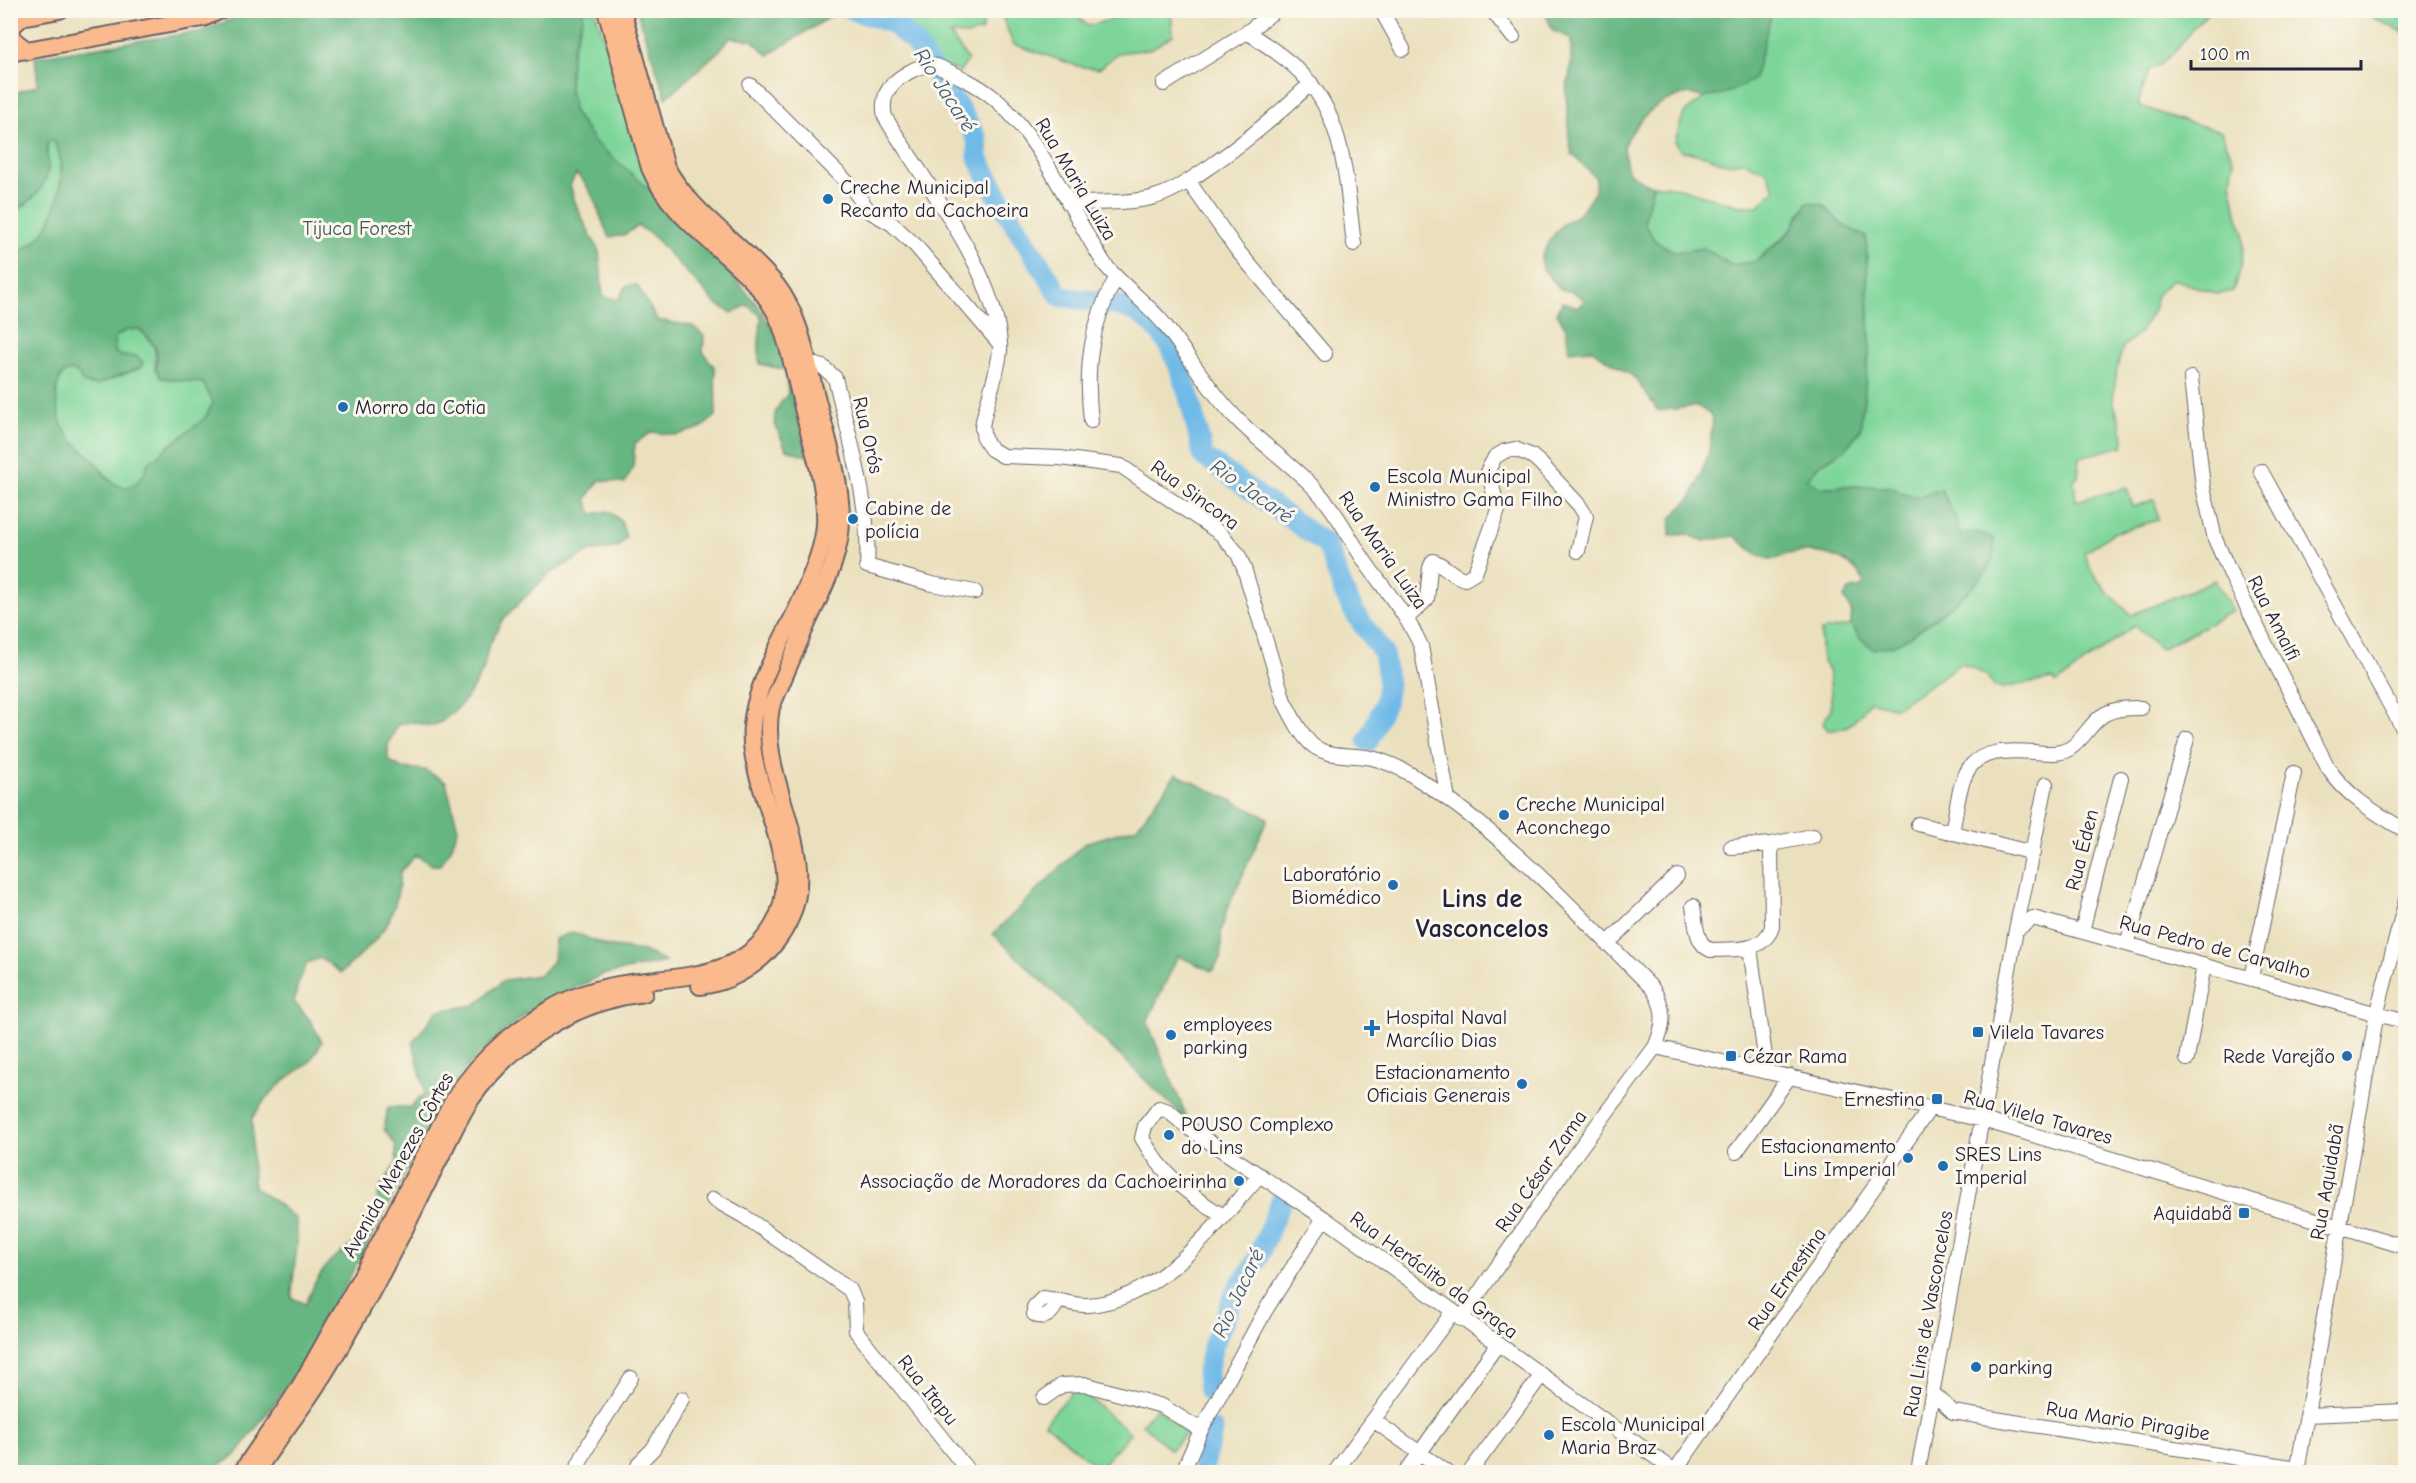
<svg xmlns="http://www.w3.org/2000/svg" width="2416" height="1483" viewBox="0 0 2416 1483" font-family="'Comic Neue',sans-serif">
  <rect width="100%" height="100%" fill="#fbf7ec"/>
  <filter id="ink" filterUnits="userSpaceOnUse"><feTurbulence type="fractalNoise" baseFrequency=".0167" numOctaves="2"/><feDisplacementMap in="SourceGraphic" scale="12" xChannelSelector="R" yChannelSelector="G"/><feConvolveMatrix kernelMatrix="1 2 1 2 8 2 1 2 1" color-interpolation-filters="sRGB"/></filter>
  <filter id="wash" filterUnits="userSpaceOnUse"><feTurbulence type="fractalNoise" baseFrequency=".008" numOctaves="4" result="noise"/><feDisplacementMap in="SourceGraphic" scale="24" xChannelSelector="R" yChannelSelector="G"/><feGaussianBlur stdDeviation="1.35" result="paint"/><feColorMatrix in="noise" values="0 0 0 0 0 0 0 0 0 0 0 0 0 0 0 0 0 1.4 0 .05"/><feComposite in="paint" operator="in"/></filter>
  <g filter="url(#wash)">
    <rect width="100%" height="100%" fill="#ebe0bd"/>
    <path fill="#7dd59a" stroke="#507c6a" stroke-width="1.5" d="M583,11H595L658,197C633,176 585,142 573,111C568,95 569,77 571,60C572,43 583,27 583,11Z
      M862,11H985L982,31L967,35L950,34L968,60L960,72L917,57L894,22L865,15Z
      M1000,11H1072L1088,26C1119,19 1137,6 1171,12L1173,35L1151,49L1118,53L1099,69L1077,66L1013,44Z
      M1772,11H2212C2187,26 2179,58 2149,70L2138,105L2176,119L2221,131L2234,162L2231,182L2238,218L2244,232L2242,260L2233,291L2217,294L2173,279L2157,295L2153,311L2139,333L2123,347L2117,368L2113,400L2124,436L2123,446L2080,457L2078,477L2074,479L2076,501L2127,488L2133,507L2155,499L2158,520L2113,533L2084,553C2092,579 2112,597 2131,615L2215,580L2233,611L2161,649L2134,626L2057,683L2053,679L2003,688L1995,687L1986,675L1962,663L1896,708L1870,701C1857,719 1850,731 1827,730L1823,723L1831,709V693L1829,674L1821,655V631L1851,625L1860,638L1895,644C1930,622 1960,598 1989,569L1979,532L1959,535L1956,520L1941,489L1921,497L1903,494L1891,487L1843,486L1820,488L1807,479L1819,465L1845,449L1860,431L1870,344L1866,236L1842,225L1823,205L1800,213L1791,230L1755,262L1731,265L1704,249L1675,252L1655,241L1644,223L1653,185L1680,188L1739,206H1758L1775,189L1766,171L1744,162L1725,164L1709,157L1680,150L1675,141L1684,113L1704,98L1732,91L1763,39Z
      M2359,11H2405V33L2403,32Z
      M53,140C69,166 59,212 41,235C33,245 21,251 11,258V217C26,203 46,191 48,169C49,159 44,150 49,141Z
      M139,329C155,343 157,349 155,370L204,383L213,403L205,418L185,435L168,446L136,483C118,496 107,475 96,463C82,448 63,438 57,417C55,406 54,364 75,372C80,374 84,381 88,385H96L141,368L136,356H121L115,352V337L126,330Z
      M1076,1387L1130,1433L1099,1469L1045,1423Z
      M1157,1407L1186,1434L1170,1450L1142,1424Z"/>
    <path fill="#66b682" stroke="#446c5e" stroke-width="1.5" fill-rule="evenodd" d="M242,11H583V17L572,50L569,83L574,112L594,141L658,197L715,254L762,311L781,345L807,456L786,449C775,423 766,418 788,394L786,370L760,364C756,348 761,334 761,316L747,305L732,313L716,304L651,234L638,226L622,236L609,237C598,215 595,190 576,174L570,185L577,208L599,251L603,296L618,300L626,286L637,285L657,320L693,326L704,336L703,352L715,368L716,416L701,428L677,435L652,432L635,443L633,466L625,483L600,480L586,499L592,514L608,511L621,521L626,537L619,546L605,550L591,551L549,574L503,619L488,648L483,671L468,696L455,711L441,722L430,726L412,722L398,724L388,745V760L402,768L425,770L446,782L458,829L451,849L440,865H432L416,855L400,872C397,926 378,938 341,973L321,958L307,963L297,987L294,1002L310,1020L322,1042L309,1063L285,1080L267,1097L252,1118C254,1141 250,1164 254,1187L273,1200L296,1219C300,1246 292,1271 292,1298L306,1304L315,1282L330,1261L374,1229L381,1215L376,1206L380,1187L397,1163L395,1144L384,1129L388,1107H411L425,1093L413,1042L437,1011L475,1005L504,980L540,975L553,961L555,939L573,932L607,946L644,951L665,962L602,975L533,1008L498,1037L464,1070L444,1099L358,1262L296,1374L236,1455L209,1472H11L10,258C21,251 33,245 41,235C59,212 70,166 53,140L49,141C44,150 49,159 48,169C46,191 26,203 11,217V94L38,85L35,57L202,31L228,21ZM139,329C147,336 155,342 157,354C158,365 153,366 161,378L203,383L213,403L205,418L148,463C141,487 124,496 105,476C101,472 100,467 97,464C87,452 73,445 65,431C56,417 47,364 77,372L83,383L96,385L141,367L143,362L136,356H121L115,352V337L126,330Z
      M862,11L865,15H833L768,55L752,40L730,38L719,51L666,98L637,11Z
      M1544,11H1772L1754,79C1739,87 1723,97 1705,97C1699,98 1693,93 1687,94C1653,101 1640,118 1623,146L1628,171L1643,182L1653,185L1644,223L1655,241L1675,252L1704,248L1731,265L1755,262L1784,238L1791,230L1808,202L1823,205L1842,225L1866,236L1870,344L1860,431L1845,449L1819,465L1807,479L1820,488L1843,486L1891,487L1903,494L1921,497L1941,489L1956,520L1959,534L1978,532L1994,539C1994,549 1994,558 1989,567C1980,586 1917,634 1896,644C1890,647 1881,647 1873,649L1860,638L1851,625V610L1844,598L1849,590L1861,587L1865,583C1850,555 1817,548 1787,554C1783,555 1779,559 1774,559C1759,560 1745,544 1734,536L1704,541L1687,534L1670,536L1671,518L1692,497L1709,452L1713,417L1698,406L1658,411L1634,377L1591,349L1569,351L1566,329L1557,313L1562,302L1578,307L1585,300L1573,292L1560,289L1543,269L1541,258L1549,241L1562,225L1580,213L1595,191L1596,178L1572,154L1569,139L1566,93L1571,66V38L1553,31Z
      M1176,774L1268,818L1227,910L1221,932V958L1212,971L1178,956L1147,1022L1189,1122L993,934L1085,843L1137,827Z"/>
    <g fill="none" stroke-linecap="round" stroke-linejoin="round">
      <path stroke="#6fbae8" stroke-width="21" d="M853,10L892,23L914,42L958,106L977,139L978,158L1004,207L1060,296C1083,301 1107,301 1129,309C1180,327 1192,410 1203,456L1327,545L1343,590L1354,612L1383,653L1388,684L1385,703L1368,741
        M1209,1391L1207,1372L1213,1346L1238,1287L1252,1269L1259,1255L1282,1199
        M1203,1472L1205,1457L1213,1430"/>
    </g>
  </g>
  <g filter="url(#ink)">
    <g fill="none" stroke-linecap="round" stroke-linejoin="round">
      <g stroke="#686468" stroke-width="16">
        <path id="minor" d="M1381,10L1403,49
          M1492,10L1513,37
          M1247,32C1265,44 1284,56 1299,71C1346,116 1346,184 1354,244
          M1164,84L1247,32L1276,10
          M750,85L849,184L869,211L892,224L915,245L999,343
          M1189,182L1237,250L1325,354
          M1068,203C1095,202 1125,204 1151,198C1174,192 1193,178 1212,165C1248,140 1279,114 1311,83
          M808,363L823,367L835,378C849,436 871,506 867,566L932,584L975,592
          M2191,378L2203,487L2215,539L2232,577L2328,768C2347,797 2376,813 2406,831
          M1091,421C1085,368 1090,325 1116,278
          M2261,471L2406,734
          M1406,619L1427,599L1430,568L1433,561C1444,564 1452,576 1465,579L1475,573L1498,510L1488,470L1495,457L1505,451L1515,449L1532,456L1540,463L1579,505L1586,516L1578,551
          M1448,799L1421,646C1407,615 1385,590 1366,563C1349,538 1338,513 1317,491C1294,466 1264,446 1239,421C1210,392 1189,356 1164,324C1146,302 1124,287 1106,266C1071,214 1042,138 994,98C977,84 957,75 937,66C921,62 893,78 886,94C883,102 883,108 885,117C924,182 994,268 1000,343C1002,363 985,404 982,427L984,439L991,449L1003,456L1060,458L1121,466L1221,534L1238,554L1244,568L1284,701C1292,716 1299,732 1311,744C1326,758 1352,754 1372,758C1384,761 1398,767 1410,774C1502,830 1576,912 1652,988C1666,1008 1665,1025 1655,1047L1572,1159L1461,1319
          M1918,824L2033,853
          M1952,833C1963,772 1961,746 2034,752C2046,753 2058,755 2069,749C2084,740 2091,721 2105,714C2116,708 2129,708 2141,708
          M1731,847L1771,844L1813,836
          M1693,906C1696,921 1695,945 1711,950C1734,949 1763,953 1772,927L1771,844
          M2016,930L2033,918L2406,1022
          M2082,931L2121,778
          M1607,944L1677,876
          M2127,944L2187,739
          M1750,948L1767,1071
          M2251,978L2294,773
          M1655,1047L1983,1120L2406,1247
          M2187,1059L2204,965
          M1736,1152L1790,1076
          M713,1199L745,1217L850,1290L855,1302L856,1331L969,1472
          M1223,1216C1187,1194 1163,1175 1142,1138L1145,1126L1159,1108L1168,1111L1190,1129L1324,1218L1676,1472
          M1058,1301C1053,1312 1046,1321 1034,1314V1307L1043,1298C1059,1299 1072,1306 1088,1305C1161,1300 1215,1225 1260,1175
          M1933,1393L1953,1412L2298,1468
          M1044,1398L1062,1385L1084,1384L1162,1406L1201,1430
          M2306,1415L2406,1411
          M1373,1420L1447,1472
          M575,1472L591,1440L631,1378
          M636,1472L639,1463L653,1449L682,1399
          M1184,1472L1186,1464L1201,1430L1265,1311L1324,1218
          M1335,1472L1452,1313
          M1406,1472L1497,1345
          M1470,1472L1541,1376
          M1674,1472L1930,1108
          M1918,1472L2016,930L2046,784
          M2297,1472L2377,1012L2406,900"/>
      </g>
      <g stroke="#686468" stroke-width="20">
        <path id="major" d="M622,10L666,167C693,216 742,243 777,286C800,316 806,357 815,392C825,433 840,474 841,516C842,553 824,587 809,619C796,648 784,677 771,707C755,790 840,870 771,948C753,969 727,983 700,986
          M23,17L13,25L11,34L16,42L28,51
          M10,19L60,10
          M10,53L203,18L221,10
          M242,1472C261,1442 284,1414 302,1383C325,1343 347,1302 370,1261C391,1222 410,1183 431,1144C441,1124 450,1104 463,1086C482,1060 507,1037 535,1019C559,1002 589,990 618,985C674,975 740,982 773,926C810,865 746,789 752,726C755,683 786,635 803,596C812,573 823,550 825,525C827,488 813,449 804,412C797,383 791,353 781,325C757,261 679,236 650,168L606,10
          M256,1472C272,1446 291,1423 308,1398C331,1365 349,1331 369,1296C392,1254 414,1211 435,1167C447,1145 457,1120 471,1099C511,1042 575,1001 644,993"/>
      </g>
      <use href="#minor" stroke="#fff" stroke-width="14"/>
      <use href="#major" stroke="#fbba8d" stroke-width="16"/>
    </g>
  </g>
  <g fill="#1f6fb2" stroke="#fbf7ec" stroke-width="2">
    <circle cx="828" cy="199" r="6"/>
    <circle cx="343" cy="407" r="6"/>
    <circle cx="1375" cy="487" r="6"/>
    <circle cx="853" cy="519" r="6"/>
    <circle cx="1504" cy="815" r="6"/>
    <circle cx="1393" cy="885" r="6"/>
    <path d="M1369 1019h6v6h6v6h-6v6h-6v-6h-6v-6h6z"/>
    <rect x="1972" y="1026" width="12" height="12" rx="3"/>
    <circle cx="1171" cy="1035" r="6"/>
    <rect x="1725" y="1050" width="12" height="12" rx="3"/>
    <circle cx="2347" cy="1056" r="6"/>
    <circle cx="1522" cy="1084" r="6"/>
    <rect x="1931" y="1093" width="12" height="12" rx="3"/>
    <circle cx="1169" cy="1135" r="6"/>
    <circle cx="1908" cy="1158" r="6"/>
    <circle cx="1943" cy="1166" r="6"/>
    <circle cx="1239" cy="1181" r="6"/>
    <rect x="2238" y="1207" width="12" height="12" rx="3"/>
    <circle cx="1976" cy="1367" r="6"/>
    <circle cx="1549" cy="1435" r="6"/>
  </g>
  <g text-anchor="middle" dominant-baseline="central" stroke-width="6" stroke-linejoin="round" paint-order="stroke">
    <g font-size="20" fill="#22223b" stroke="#fbf7ec">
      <text transform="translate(1076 179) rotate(59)">Rua Maria Luiza</text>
      <text transform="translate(868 435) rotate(77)">Rua Orós</text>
      <text transform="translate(1195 495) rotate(36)">Rua Sincora</text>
      <text transform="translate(1383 550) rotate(55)">Rua Maria Luiza</text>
      <text transform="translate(2274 618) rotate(63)">Rua Amalfi</text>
      <text transform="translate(2082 850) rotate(-76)">Rua Éden</text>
      <text transform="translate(2215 947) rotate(15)">Rua Pedro de Carvalho</text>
      <text transform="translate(2038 1117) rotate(16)">Rua Vilela Tavares</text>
      <text transform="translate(398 1165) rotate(-61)">Avenida Menezes Côrtes</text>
      <text transform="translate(1541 1171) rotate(-55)">Rua César Zama</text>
      <text transform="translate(2327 1182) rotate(-80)">Rua Aquidabã</text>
      <text transform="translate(1434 1275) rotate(36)">Rua Heráclito da Graça</text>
      <text transform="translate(1787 1279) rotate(-55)">Rua Ernestina</text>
      <text transform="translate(1928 1314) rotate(-80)">Rua Lins de Vasconcelos</text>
      <text transform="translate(928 1390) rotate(51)">Rua Itapu</text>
      <text transform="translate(2128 1421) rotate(9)">Rua Mario Piragibe</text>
    </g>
    <g font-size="20" fill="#22223b" stroke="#fbf7ec" text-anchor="start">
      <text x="840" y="187">Creche Municipal<tspan x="840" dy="23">Recanto da Cachoeira</tspan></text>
      <text x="355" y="407">Morro da Cotia</text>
      <text x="1387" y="476">Escola Municipal<tspan x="1387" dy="23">Ministro Gama Filho</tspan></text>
      <text x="865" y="508">Cabine de<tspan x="865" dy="23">polícia</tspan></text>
      <text x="1516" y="804">Creche Municipal<tspan x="1516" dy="23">Aconchego</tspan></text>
      <text x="1381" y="874" text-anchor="end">Laboratório<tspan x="1381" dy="23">Biomédico</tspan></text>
      <text x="1386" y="1017">Hospital Naval<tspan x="1386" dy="23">Marcílio Dias</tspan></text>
      <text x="1183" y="1024">employees<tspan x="1183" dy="23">parking</tspan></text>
      <text x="1990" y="1032">Vilela Tavares</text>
      <text x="1743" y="1056">Cézar Rama</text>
      <text x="2335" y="1056" text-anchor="end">Rede Varejão</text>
      <text x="1510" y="1072" text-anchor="end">Estacionamento<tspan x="1510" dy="23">Oficiais Generais</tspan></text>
      <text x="1925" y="1099" text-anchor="end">Ernestina</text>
      <text x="1181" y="1124">POUSO Complexo<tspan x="1181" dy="23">do Lins</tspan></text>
      <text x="1896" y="1146" text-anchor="end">Estacionamento<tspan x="1896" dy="23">Lins Imperial</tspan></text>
      <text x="1955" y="1154">SRES Lins<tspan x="1955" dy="23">Imperial</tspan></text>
      <text x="1227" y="1181" text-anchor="end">Associação de Moradores da Cachoeirinha</text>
      <text x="2232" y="1213" text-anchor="end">Aquidabã</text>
      <text x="1988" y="1367">parking</text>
      <text x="1561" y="1424">Escola Municipal<tspan x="1561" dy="23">Maria Braz</tspan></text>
    </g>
    <g font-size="20" fill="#3d5858" stroke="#fbf7ec">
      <text x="357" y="228">Tijuca Forest</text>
    </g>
    <g font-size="21" font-style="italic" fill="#3d5778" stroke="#fbf7ec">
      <text transform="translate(945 90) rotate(57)">Rio Jacaré</text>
      <text transform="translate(1252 491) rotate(35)">Rio Jacaré</text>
      <text transform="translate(1238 1293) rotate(-65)">Rio Jacaré</text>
    </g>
    <g font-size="26" font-weight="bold" fill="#22223b" stroke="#fbf7ec">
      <text x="1482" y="899">Lins de<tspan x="1482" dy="30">Vasconcelos</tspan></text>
    </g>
  </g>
  <rect width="2416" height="1483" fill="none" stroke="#fbf7ec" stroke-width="36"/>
  <path d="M2191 60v9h170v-9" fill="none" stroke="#22223b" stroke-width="3"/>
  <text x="2200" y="60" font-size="18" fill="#22223b" stroke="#fbf7ec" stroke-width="4.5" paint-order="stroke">100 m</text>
</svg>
